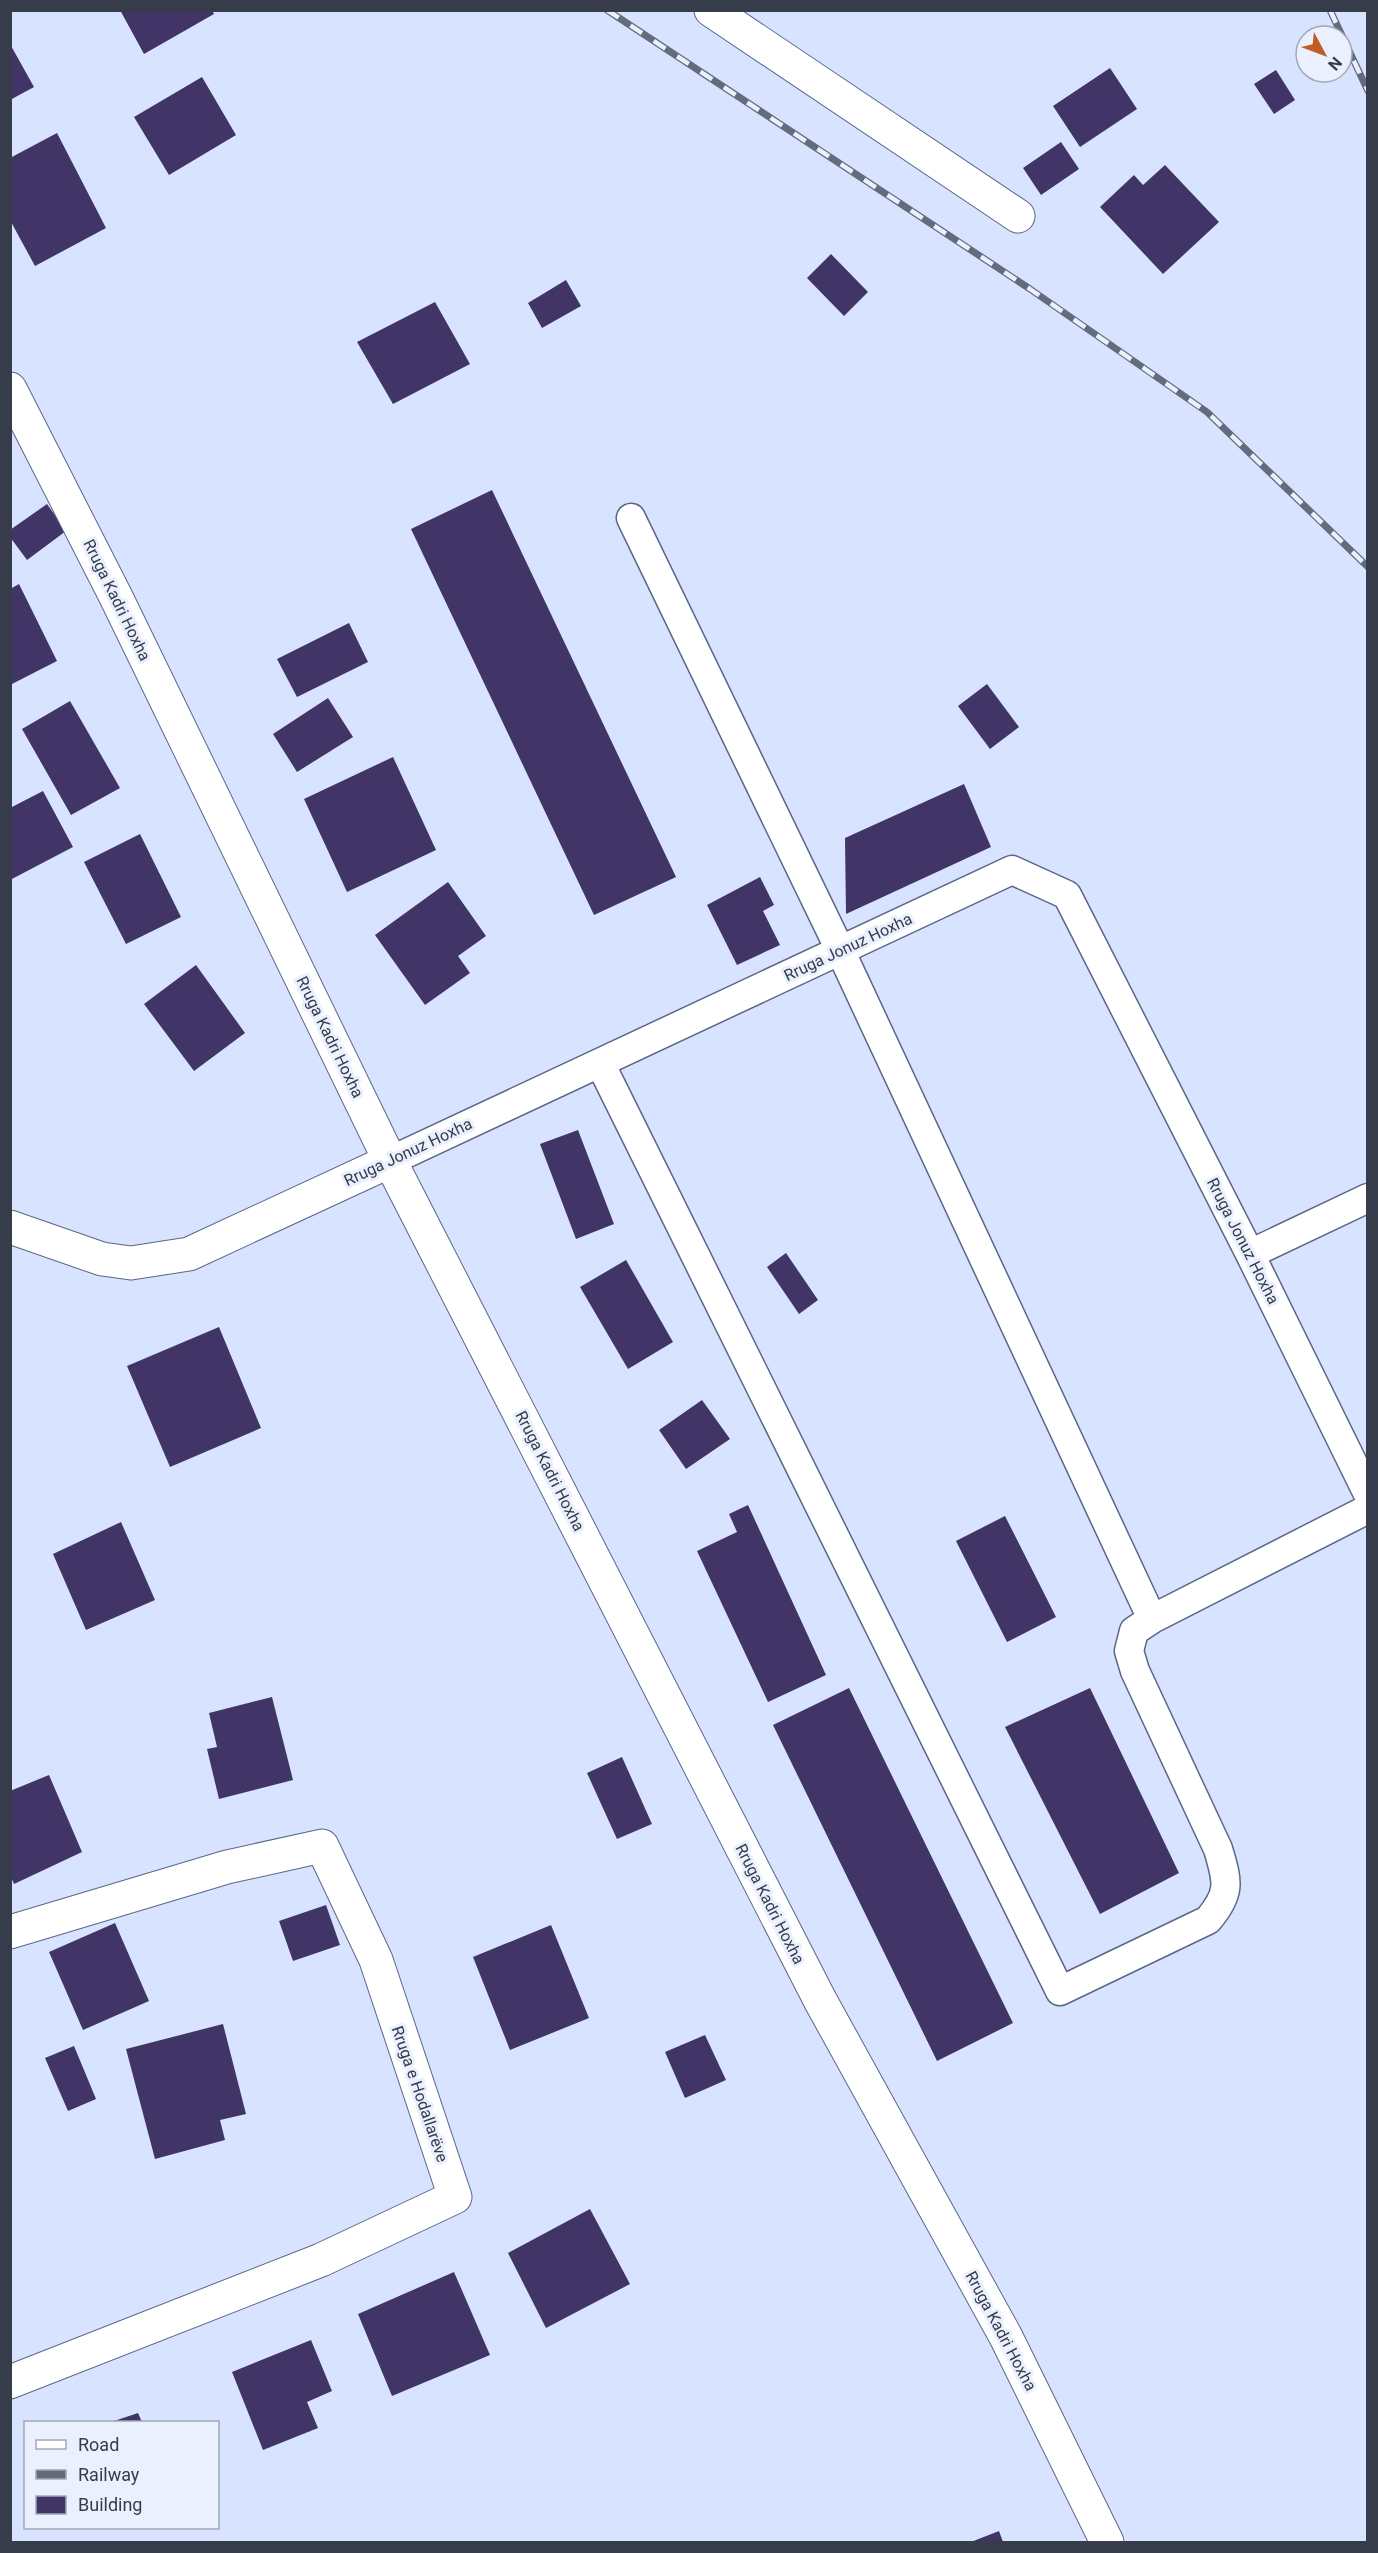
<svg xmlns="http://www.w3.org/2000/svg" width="1378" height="2553" viewBox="0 0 1378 2553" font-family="Roboto,sans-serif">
  <rect width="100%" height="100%" fill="#d7e3ff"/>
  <path fill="#413466" d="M120,10H212L214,14L144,54Z
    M10,44L34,87L10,100Z
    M1110,68L1137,109L1080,147L1053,106Z
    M1276,70L1295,100L1274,114L1254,84Z
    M202,77L236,135L169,175L134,117Z
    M57,133L106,228L35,266L10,220V158Z
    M1061,142L1079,169L1041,195L1023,168Z
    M1165,165L1219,222L1163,274L1100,207L1134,175L1143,185Z
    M831,254L868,292L844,316L807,278Z
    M566,280L581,306L542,328L528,303Z
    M435,302L470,364L393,404L357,342Z
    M492,490L676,877L594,915L411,529Z
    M47,504L66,531L27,560L10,537V530Z
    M19,584L57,661L10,685V589Z
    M349,623L368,662L297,697L277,659Z
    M987,684L1019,727L990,749L958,706Z
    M328,698L353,737L297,772L273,734Z
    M70,701L120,788L71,815L22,729Z
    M393,757L436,850L347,892L304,799Z
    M964,784L991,847L846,914L845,838Z
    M43,791L73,847L10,880V808Z
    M140,834L181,917L126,944L84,862Z
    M760,877L774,905L763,911L780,945L737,965L707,905Z
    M448,882L486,936L458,956L470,973L425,1005L375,935Z
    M196,965L245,1033L194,1071L144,1004Z
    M578,1130L614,1224L576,1239L540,1144Z
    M786,1253L818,1300L799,1314L767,1267Z
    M626,1260L673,1342L628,1369L580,1287Z
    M219,1327L261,1428L170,1467L127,1366Z
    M702,1400L730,1439L686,1469L659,1430Z
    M748,1505L826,1675L768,1702L697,1551L737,1532L729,1514Z
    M1005,1516L1056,1617L1007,1642L956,1541Z
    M121,1522L155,1600L86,1630L53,1554Z
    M849,1688L1013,2023L937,2061L773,1725Z
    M1090,1688L1179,1873L1100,1914L1005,1727Z
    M272,1697L293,1780L219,1799L207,1749L217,1747L209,1713Z
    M622,1757L652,1824L617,1839L587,1773Z
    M49,1775L82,1852L14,1884L10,1875V1791Z
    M326,1905L340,1945L293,1961L279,1921Z
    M115,1923L149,2001L83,2030L49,1952Z
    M551,1925L589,2018L510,2050L473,1957Z
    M223,2024L246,2114L220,2120L225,2140L155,2159L126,2049Z
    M705,2035L726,2080L685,2098L665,2052Z
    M74,2046L96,2099L68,2111L45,2058Z
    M590,2209L630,2284L546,2328L508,2253Z
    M454,2272L490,2355L392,2396L358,2314Z
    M311,2340L332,2391L307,2402L318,2428L263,2450L232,2372Z
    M138,2413L142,2422H111Z
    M999,2531L1003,2542H971Z"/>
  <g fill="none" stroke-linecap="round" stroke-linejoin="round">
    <g stroke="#5a6785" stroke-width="31">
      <path id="service" d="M631,518L840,950L1152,1619
        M600,1063L1060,1991L1208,1920C1231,1893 1228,1882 1218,1849L1135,1671L1129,1651L1134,1631L1152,1619L1368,1509
        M390,1161L1012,870L1067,895L1250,1254L1368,1494
        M1250,1254L1368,1198"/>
    </g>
    <g stroke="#5a6785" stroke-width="35">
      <path id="minor" d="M711,10L1018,216
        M10,389L116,597L390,1161L820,2000L1006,2337L1107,2542
        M10,1227L102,1259L131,1263L189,1254L390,1161
        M10,1932L227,1867L322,1846L376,1960L455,2197L321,2260L10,2382"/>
    </g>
    <use href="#service" stroke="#fff" stroke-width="28"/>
    <use href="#minor" stroke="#fff" stroke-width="33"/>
    <g stroke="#636b7c" stroke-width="7">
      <path id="rail" d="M607,10L1030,289L1207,412L1368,567
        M1330,10L1368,91"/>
    </g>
    <use href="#rail" stroke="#eaf0fe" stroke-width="4.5" stroke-dasharray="14" stroke-linecap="butt"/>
  </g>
  <g text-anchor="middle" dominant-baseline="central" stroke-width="6" stroke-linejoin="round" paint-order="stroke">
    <g font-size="16" fill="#363c4a" stroke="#eaf0fe">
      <text transform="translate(117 600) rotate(64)">Rruga Kadri Hoxha</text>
      <text transform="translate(848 947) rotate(-25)">Rruga Jonuz Hoxha</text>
      <text transform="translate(330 1037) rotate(64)">Rruga Kadri Hoxha</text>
      <text transform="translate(408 1152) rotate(-25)">Rruga Jonuz Hoxha</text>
      <text transform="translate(1243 1241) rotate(63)">Rruga Jonuz Hoxha</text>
      <text transform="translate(550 1471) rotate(63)">Rruga Kadri Hoxha</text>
      <text transform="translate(770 1904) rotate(63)">Rruga Kadri Hoxha</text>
      <text transform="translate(420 2094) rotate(71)">Rruga e Hodallarëve</text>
      <text transform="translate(1001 2331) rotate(62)">Rruga Kadri Hoxha</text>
    </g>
  </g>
  <rect width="1378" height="2553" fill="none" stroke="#363c4a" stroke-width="24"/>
  <rect x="24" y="2421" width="195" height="108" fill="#eaf0fe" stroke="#a2a8b6" stroke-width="1.5"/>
  <rect x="36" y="2440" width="30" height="9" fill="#ffffff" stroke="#a2a8b6" stroke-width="1.5"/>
  <text x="78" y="2451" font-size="18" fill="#363c4a">Road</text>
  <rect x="36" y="2470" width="30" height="9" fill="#636b7c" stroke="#a2a8b6" stroke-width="1.5"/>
  <text x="78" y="2481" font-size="18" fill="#363c4a">Railway</text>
  <rect x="36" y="2496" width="30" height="18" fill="#413466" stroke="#a2a8b6" stroke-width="1.5"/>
  <text x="78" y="2511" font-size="18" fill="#363c4a">Building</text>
  <g transform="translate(1324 54) rotate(131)"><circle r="28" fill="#eaf0fe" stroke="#a2a8b6" stroke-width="1.5"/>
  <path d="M0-4.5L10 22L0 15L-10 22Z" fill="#c05c26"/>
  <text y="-9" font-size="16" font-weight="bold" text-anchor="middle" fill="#363c4a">N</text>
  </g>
</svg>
